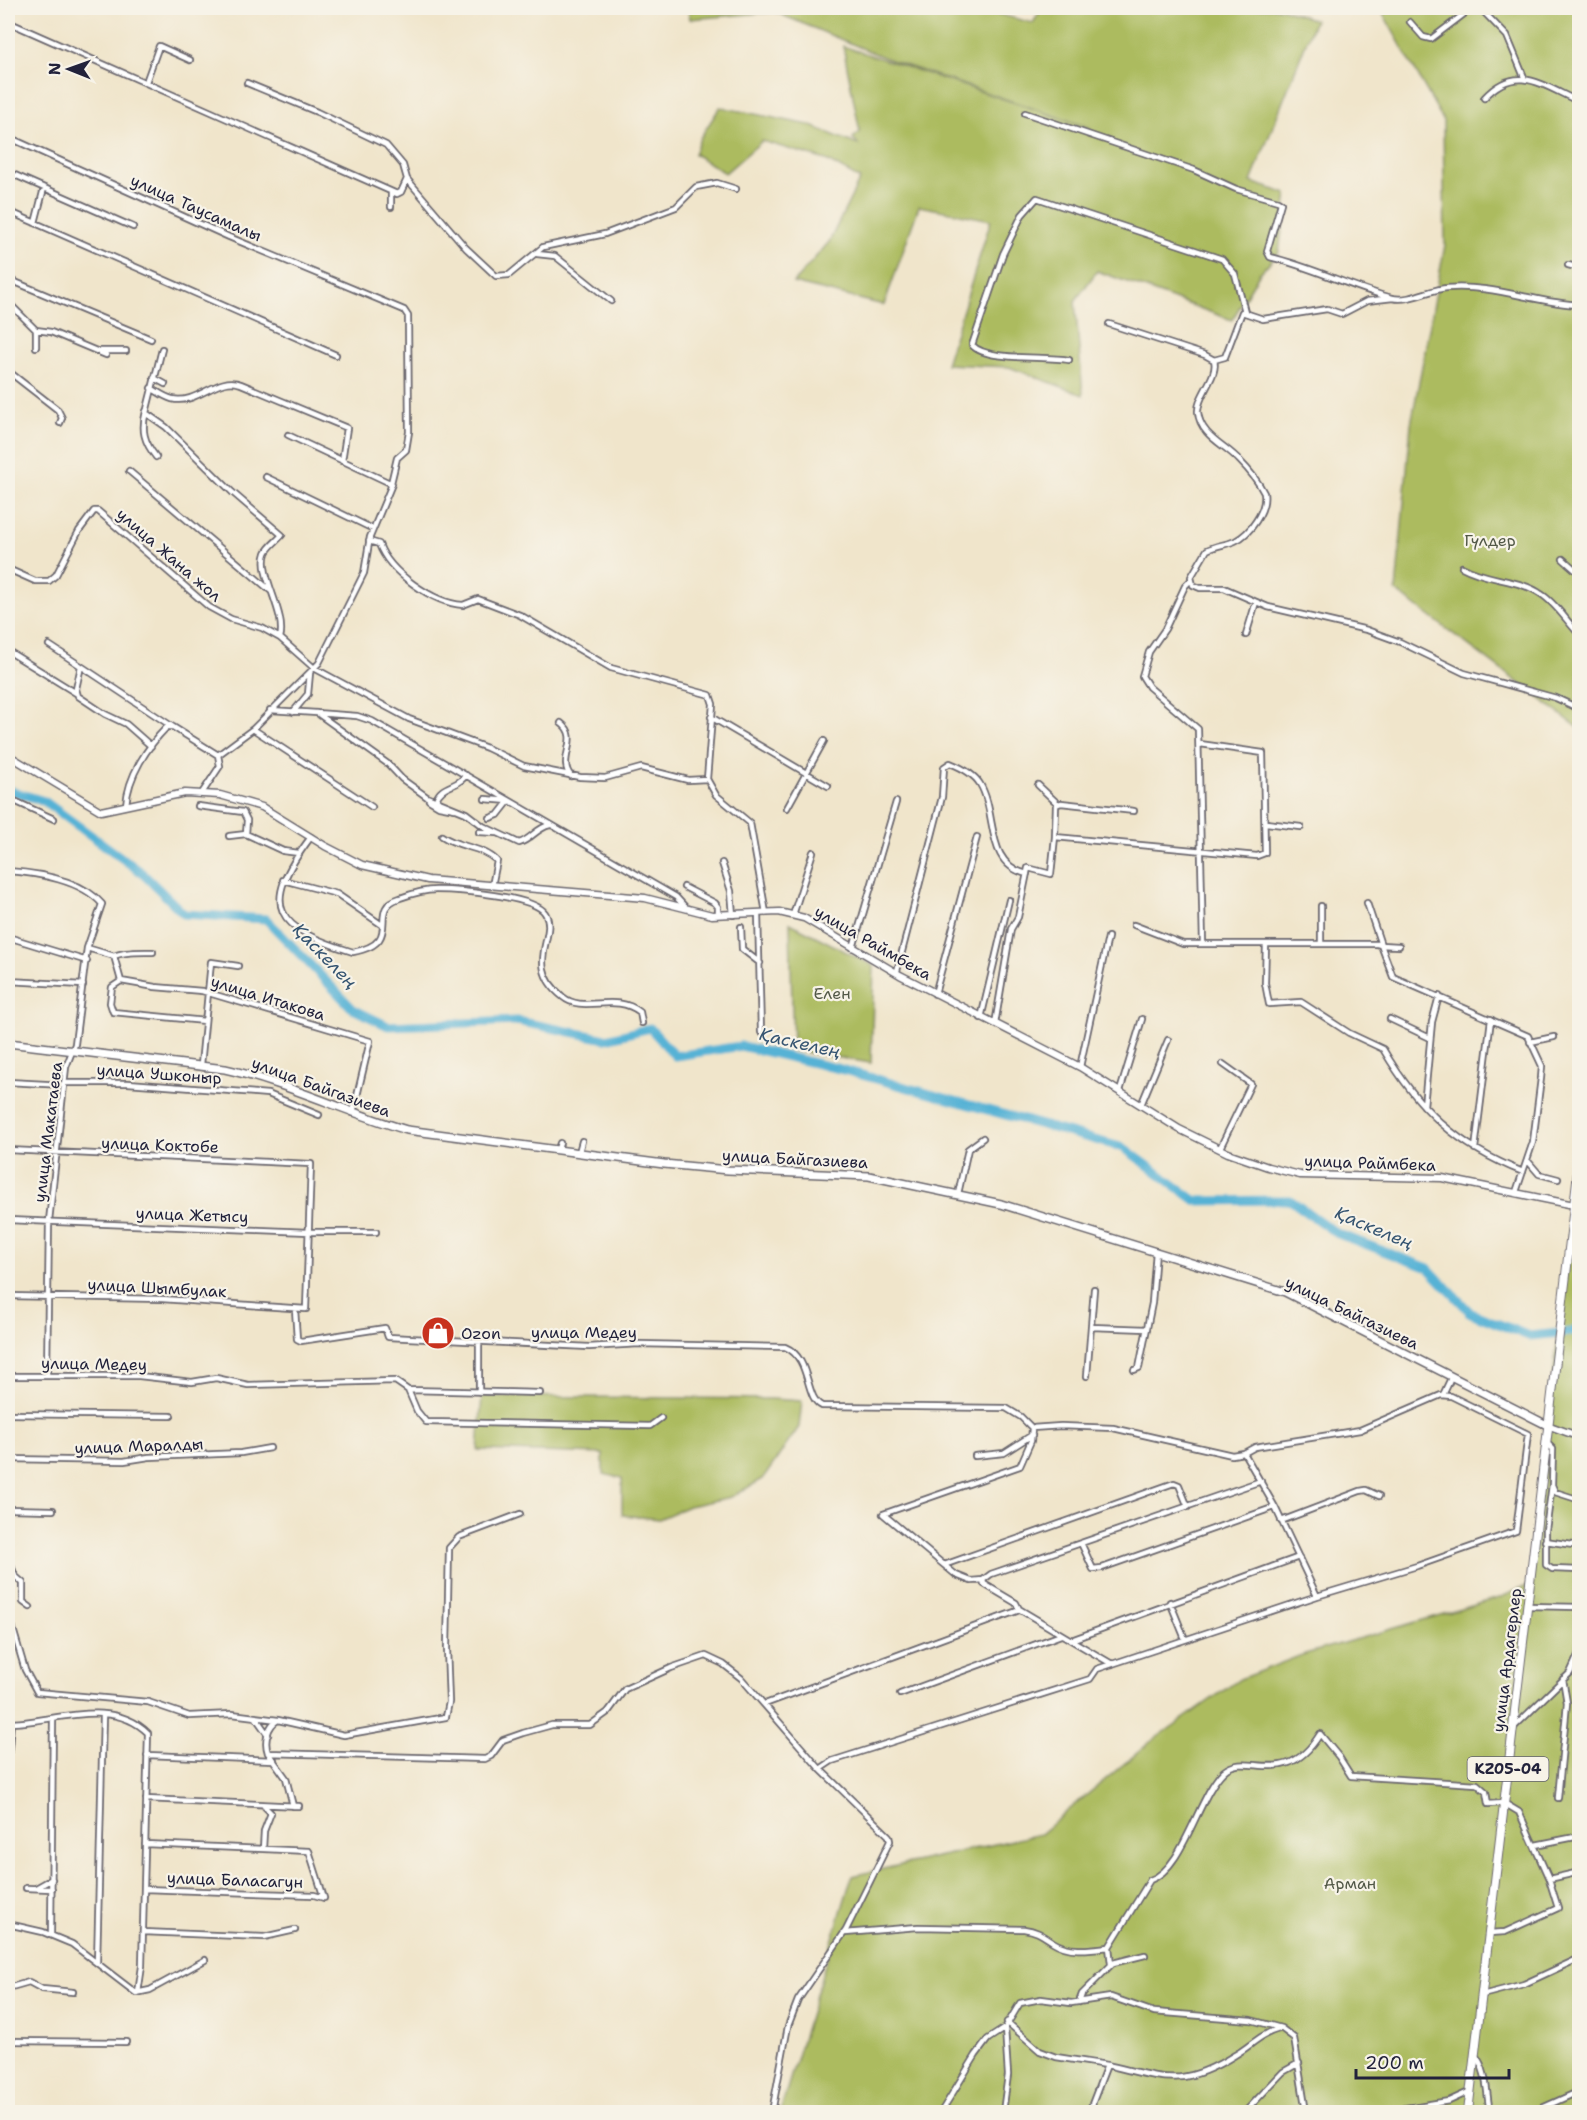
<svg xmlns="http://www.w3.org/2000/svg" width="1587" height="2120" viewBox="0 0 1587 2120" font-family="'Shantell Sans',sans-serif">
  <rect width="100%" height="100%" fill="#f7f3e8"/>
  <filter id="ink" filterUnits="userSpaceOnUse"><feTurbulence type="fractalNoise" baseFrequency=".0167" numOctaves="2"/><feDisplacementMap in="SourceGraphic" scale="12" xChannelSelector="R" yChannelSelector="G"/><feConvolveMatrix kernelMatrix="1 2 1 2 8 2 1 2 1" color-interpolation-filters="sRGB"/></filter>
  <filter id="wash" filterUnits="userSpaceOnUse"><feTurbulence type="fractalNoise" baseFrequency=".008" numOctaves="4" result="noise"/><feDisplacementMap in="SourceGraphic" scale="24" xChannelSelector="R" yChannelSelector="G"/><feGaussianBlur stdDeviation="1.35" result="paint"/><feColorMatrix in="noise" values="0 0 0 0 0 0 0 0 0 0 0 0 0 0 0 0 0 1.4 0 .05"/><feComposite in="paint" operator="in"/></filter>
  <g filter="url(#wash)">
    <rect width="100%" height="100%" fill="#f0e5cb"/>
    <path fill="#acbb5e" stroke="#676e4c" stroke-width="1.5" d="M688,8H974L1033,23L1042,8H1281L1315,20L1251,182L1287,194L1279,252L1259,274L1232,320L1097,271L1075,301L1083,395L1009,367L946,364L991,220L919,206L884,305L793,283L829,242L860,179L826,160L762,141L725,173L694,154L700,138L720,107L809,125L858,145L853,138L860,132L843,46L1091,128L893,61L775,12L690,19Z
      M1380,8H1579V728L1396,591L1411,424L1445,245L1443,120Z
      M790,923L874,966L871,1063L793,1050Z
      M1579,1155V2112H780L852,1876L1040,1834L1149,1743L1240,1679L1302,1655L1499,1598L1529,1585Z
      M482,1396L772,1399L802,1401L799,1427L763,1479L731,1497L689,1506L659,1519L622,1515V1478L603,1474V1454L478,1450Z"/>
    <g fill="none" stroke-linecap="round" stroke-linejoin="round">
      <path stroke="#57b2d5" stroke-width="9" d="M8,790L44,801L141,872L184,914L266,919L353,1009L388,1026L517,1021L606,1039L650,1028L675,1056L741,1046L844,1070L1124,1148L1196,1201L1290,1200L1336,1233L1428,1268L1471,1313L1529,1336L1572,1332L1580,1327"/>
    </g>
  </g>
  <g filter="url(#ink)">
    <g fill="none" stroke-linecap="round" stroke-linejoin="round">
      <g stroke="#6a666d" stroke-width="8">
        <path id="minor" d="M1480,8L1507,36L1524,77
          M8,22L397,194L401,192L407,179L466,248L496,276L509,275L543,247L605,234L676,207L696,187L717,183L736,189
          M1410,22L1423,37L1431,39L1472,8
          M146,82L159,46L190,60
          M247,83L317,112L386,145L403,165L407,179
          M1484,98C1517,62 1543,86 1580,102
          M1025,113L1194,170L1236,189L1278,201L1281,203L1267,251L1270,257C1312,267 1351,287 1392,298C1410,302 1430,289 1447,288C1492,284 1535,303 1580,305
          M8,137L229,237L404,310L408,316L409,432L406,450L397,458L391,483
          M8,172L133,227
          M391,192V207
          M8,211L336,355
          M35,223L44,188
          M537,254L555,256L611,301
          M1568,265L1580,268
          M8,279L151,339
          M8,302L36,330L51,332L106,355
          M1109,324L1205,355L1214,360C1219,376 1197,395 1198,412C1200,436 1226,445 1239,460C1248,469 1259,483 1264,493C1267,510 1250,534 1235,541C1226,545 1216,545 1207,550L1191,577L1193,585L1200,588H1224L1268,607L1367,630L1400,642L1464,673L1556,698L1580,709
          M36,330V347
          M98,351H126
          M1069,360C1046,355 987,362 972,345L1003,254L1022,215L1037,198L1222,259L1235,274L1245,312
          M1214,360L1225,357L1242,312L1263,319L1327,309L1342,314L1367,301L1393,298
          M8,371L58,410L62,418L60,423
          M154,378L165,384
          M151,388C158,392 164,397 172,399C198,405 217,375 241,384L347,428L342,461
          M146,411C141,430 144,442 156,457
          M129,471L271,591
          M266,477L373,529
          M369,541L379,544C389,572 433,603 463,605L478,599L520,615L611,668L710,695L713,704L707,779L716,795L750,823L766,913
          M1563,559L1580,574
          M1462,567C1487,581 1520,579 1541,594C1556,603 1567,622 1580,635
          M8,569L35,581H49L56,575L79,531L94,511H98L209,607L231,619L262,628L280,638C287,613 258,575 266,553C269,546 277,541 282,535L232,492L166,427L146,413L162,349
          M1190,581L1185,586L1165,629L1149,652L1142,676L1149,687L1198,729L1203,944H1377L1381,945L1393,977L1528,1036L1542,1066L1541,1078L1533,1142L1516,1192
          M1246,635L1256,602
          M280,638L314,668L409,719L487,748L524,766L580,777L605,778L641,768L688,780L707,779
          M49,645L81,666L76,689L78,696L105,714L126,724L151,746
          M8,651L76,693
          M81,666L173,727
          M270,710L317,713L388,764L402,779L427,797L466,813L483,826L519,843C531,840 536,828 550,825
          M293,712L308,694L310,673
          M316,713L357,716L372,721L676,897L686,908
          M711,717L828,786
          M561,723C582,738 556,759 571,776
          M253,729L372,807
          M1038,785L1058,804
          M202,793L220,766L218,755
          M8,798L54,819
          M485,799L509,801
          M429,800L439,806L455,809
          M436,800C441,784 458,788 466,775
          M126,805C128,776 147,747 167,727H173L218,755L253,729L319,663L364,573L370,537L392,484L288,435
          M198,806L243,812L247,820L246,834
          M787,808L824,741
          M490,818L498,815L509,801
          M1266,823L1301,827
          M479,832L497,833
          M229,836L246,834L283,851L299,853
          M442,836C459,848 482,846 497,861L492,886
          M311,837C258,907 275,928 353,952C407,942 364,909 400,898C411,894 424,890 436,890C456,890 534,896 545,913C559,935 522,964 563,997C583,1014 615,992 640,1012L642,1023
          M1055,837L1056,805L1061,803L1134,811
          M722,863L731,891L733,915
          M8,871C37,873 82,880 102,904L87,948L75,1044L66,1067L49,1221L47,1375
          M283,880L337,894L382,925
          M684,887L715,903L718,907V915
          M1367,903L1381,945L1399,946
          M758,913L761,1032
          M793,915L813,852
          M1134,925L1183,944H1203
          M741,927L742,949L760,963
          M8,937L87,961
          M1266,944L1265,983L1269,1004L1301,1002L1349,1033L1383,1049C1418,1109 1457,1146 1523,1172
          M1321,944V906
          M87,948L114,956C124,951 142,952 153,952
          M853,948L896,802
          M114,956L121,981
          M897,971L942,797L944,767L950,763C960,767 974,774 980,784C998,814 984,864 1027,874
          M8,981L83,985
          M121,981L155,987L202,991L370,1041L353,1113
          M121,981L112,987L110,1003L113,1012L205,1021
          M935,994L977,837
          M981,1018L1009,900
          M1390,1019L1430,1038
          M995,1024L1011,929L1018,917L1028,868L1051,874L1055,837L1257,856L1265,853L1263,753L1200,744
          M1530,1042L1554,1037
          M201,1065L211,962L238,966
          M1080,1067L1108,937
          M8,1082L64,1085
          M64,1083H128L268,1094L319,1115
          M1120,1091L1142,1019
          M1141,1105L1168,1040
          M1424,1106L1432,1022L1439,996
          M1220,1148L1251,1084L1223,1064
          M558,1149L560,1143
          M1475,1149L1491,1019
          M8,1150L311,1164L306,1309L162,1299L8,1296
          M579,1152L582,1141
          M1527,1160L1539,1174L1558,1179
          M958,1194L968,1149L983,1138
          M8,1220L309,1232H376
          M295,1309L297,1339L301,1341L385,1328L388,1337L589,1347L639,1344L785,1347C812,1358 804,1398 822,1406L1006,1408L1021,1417L1032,1428L1061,1426L1113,1428L1232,1455L1244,1453
          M1091,1327L1147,1329
          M479,1343V1392
          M1134,1370L1139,1368L1152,1303L1156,1251
          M8,1376H139L192,1382L216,1378L248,1385L395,1381L408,1390L540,1393
          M1087,1376L1094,1289
          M408,1390L417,1411L426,1422L650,1426L661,1418
          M1443,1395L1451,1378
          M8,1414L171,1416
          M1547,1443L1553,1449L1552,1485L1555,1492L1580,1500
          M975,1456L1004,1453L1032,1435
          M8,1459L124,1461L149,1457L241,1453L270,1448
          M1552,1485L1546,1530V1565L1552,1569L1580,1570
          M8,1509L53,1510
          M520,1514L459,1537L449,1548L447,1648L449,1702L446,1717L344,1735L278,1720C267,1726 264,1742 268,1753L485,1759L491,1756L503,1740L523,1733L552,1725H590L608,1712L625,1689L671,1668L706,1656L723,1664L741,1678L820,1769
          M1281,1521L1360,1491L1366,1490L1379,1496
          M1545,1541L1580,1546
          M1081,1543L1093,1569L1102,1568L1275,1507
          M8,1558L15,1576L23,1583V1602L30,1607
          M944,1565L1174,1483L1179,1485L1188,1507
          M983,1580L971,1581L956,1575L883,1514L1020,1466L1031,1441L1032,1428
          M1170,1602L1185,1639
          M1527,1606L1580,1607
          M1019,1609L1071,1640
          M8,1612L25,1670L37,1692L148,1702L189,1716L232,1714L278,1720
          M1112,1664L1071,1640L1299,1557
          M900,1694L1061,1635
          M765,1704L1017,1611L1019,1609L1016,1603L984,1584L983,1580L991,1574L1261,1481
          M256,1718L268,1735
          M8,1723C52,1723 111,1696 148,1733L142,1966L138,1993
          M1513,1728L1570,1673L1580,1651
          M268,1753L286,1778L293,1806
          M147,1755L274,1760
          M8,1760L11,1723
          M1558,1798L1567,1703L1563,1679
          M146,1799L299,1806
          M145,1844L309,1851L324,1898
          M1535,1845L1580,1836
          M263,1849L264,1831L271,1813L264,1806
          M26,1888L52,1889
          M36,1888L52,1879
          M144,1889L314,1895L324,1898
          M8,1924L43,1932L72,1944L136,1993L150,1990L205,1960
          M143,1932L264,1937L295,1930
          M845,1933L918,1927L1024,1929C1038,1931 1042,1935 1053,1942C1070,1953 1092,1949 1109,1947L1150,1880C1184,1869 1198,1795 1224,1771C1248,1750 1285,1791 1320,1734L1339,1757L1351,1776L1477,1784L1486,1792L1488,1804L1504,1803L1519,1812L1549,1879L1580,1872
          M1489,1933L1505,1932L1558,1908L1549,1879
          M51,1935L53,1719
          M1109,1947L1111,1964
          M97,1963L103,1715
          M8,1988L29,1982L42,1989L73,1992
          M1482,1995L1524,1984L1580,1958
          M1079,2002L1082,1994L1113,1963L1145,1955
          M1007,2022L1040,2051L1056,2057L1107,2065L1089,2112
          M8,2041L126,2042
          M1475,2055C1488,2071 1486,2093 1490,2112
          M1107,2065C1164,2078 1181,2089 1235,2055C1251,2046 1260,2034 1279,2029
          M772,2112L788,2026L798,2000L846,1930L890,1841L889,1836L820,1769L832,1761L1090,1679L1097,1669L1317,1596L1275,1507L1244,1453L1255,1447L1360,1430L1441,1395L1451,1396L1528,1434L1516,1531L1417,1566L1317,1596
          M941,2112L976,2055L988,2039L1005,2028L1020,2003L1041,1999L1071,2003L1111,1997L1154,2012L1251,2020L1281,2028L1294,2038L1306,2112
          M1003,2112L1008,2075L1005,2028
          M1245,2112L1283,2072L1299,2063
          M1381,2112L1449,2101L1471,2091
          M1533,2112L1580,2091"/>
      </g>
      <g stroke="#6a666d" stroke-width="9">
        <path id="tertiary" d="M8,755L101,811L185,793L220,795L262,807L325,846L362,865L428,880L645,898L712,915L779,912L804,918L900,975L1080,1067L1179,1129L1228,1153L1268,1167L1300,1175L1442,1178L1574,1205
          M1547,1425L1580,1437"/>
      </g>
      <g stroke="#6a666d" stroke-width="10">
        <path id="secondary" d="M8,1043L225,1069C287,1083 345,1112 407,1130L664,1164L728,1170L869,1176L1001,1204L1285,1292L1547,1425"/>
      </g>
      <g stroke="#6a666d" stroke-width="10">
        <path id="primary" d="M1468,2112L1580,1155"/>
      </g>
      <use href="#minor" stroke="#fff" stroke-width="4.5"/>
      <use href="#tertiary" stroke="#fff" stroke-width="6"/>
      <use href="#secondary" stroke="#fff" stroke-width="7"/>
      <use href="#primary" stroke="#fff" stroke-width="8"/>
    </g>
  </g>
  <defs>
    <g id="shop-disc" transform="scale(1.725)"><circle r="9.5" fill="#c8321e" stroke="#f7f3e8"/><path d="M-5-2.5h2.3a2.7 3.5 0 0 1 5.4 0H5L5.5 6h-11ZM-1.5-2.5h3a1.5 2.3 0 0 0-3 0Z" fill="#fff"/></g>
  </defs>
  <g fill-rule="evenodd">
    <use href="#shop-disc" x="438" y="1333"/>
  </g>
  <g text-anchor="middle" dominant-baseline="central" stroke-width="4.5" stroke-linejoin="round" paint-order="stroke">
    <rect fill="#f7f3e8" stroke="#62616f" stroke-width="1.5" x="1467.5" y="1757" width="81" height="24" rx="4.5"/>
    <g font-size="15" font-weight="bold" fill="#22223b">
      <text x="1508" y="1769">KZ05-04</text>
    </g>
    <g font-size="16" fill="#22223b" stroke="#f7f3e8">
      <text transform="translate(196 208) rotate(24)">улица Таусамалы</text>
      <text transform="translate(169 555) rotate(41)">улица Жана жол</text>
      <text transform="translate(873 943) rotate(30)">улица Раймбека</text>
      <text transform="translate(268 998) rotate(17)">улица Итакова</text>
      <text transform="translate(159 1074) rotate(4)">улица Ушконыр</text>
      <text transform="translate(321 1087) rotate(20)">улица Байгазиева</text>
      <text transform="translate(48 1132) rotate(-83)">улица Макатаева</text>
      <text transform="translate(160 1145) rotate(2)">улица Коктобе</text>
      <text transform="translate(795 1159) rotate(3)">улица Байгазиева</text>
      <text transform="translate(1370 1163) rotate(2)">улица Раймбека</text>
      <text transform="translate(192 1215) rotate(2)">улица Жетысу</text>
      <text transform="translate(157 1288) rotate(3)">улица Шымбулак</text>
      <text transform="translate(1352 1313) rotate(26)">улица Байгазиева</text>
      <text x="584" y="1332">улица Медеу</text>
      <text transform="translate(94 1364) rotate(1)">улица Медеу</text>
      <text transform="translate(139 1446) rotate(-2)">улица Маралды</text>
      <text transform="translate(1507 1660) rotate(-83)">улица Ардагерлер</text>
      <text transform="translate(235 1880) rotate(2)">улица Баласагун</text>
    </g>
    <g font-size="16" fill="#525847" stroke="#f7f3e8">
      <text x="1490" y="540">Гүлдер</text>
      <text x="832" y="993">Елен</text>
      <text x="1350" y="1883">Арман</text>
    </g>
    <g font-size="16" fill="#22223b" stroke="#f7f3e8" text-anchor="start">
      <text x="461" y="1333">Ozon</text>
    </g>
    <g font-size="18" font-style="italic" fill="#355471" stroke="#f7f3e8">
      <text transform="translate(325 956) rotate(46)">Қаскелең</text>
      <text transform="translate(800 1043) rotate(13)">Қаскелең</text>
      <text transform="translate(1374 1228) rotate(23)">Қаскелең</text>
    </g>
  </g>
  <rect width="1587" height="2120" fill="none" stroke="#f7f3e8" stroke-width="30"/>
  <g transform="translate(69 69) rotate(271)" stroke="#f7f3e8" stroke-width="4.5" paint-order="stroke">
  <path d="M0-4.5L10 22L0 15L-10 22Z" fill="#22223b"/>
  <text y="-9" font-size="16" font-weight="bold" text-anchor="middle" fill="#22223b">N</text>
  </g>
  <path d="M1356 2069v9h153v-9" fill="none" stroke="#22223b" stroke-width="3"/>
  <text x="1365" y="2069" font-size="18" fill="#22223b" stroke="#f7f3e8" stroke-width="4.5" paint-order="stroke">200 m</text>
</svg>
